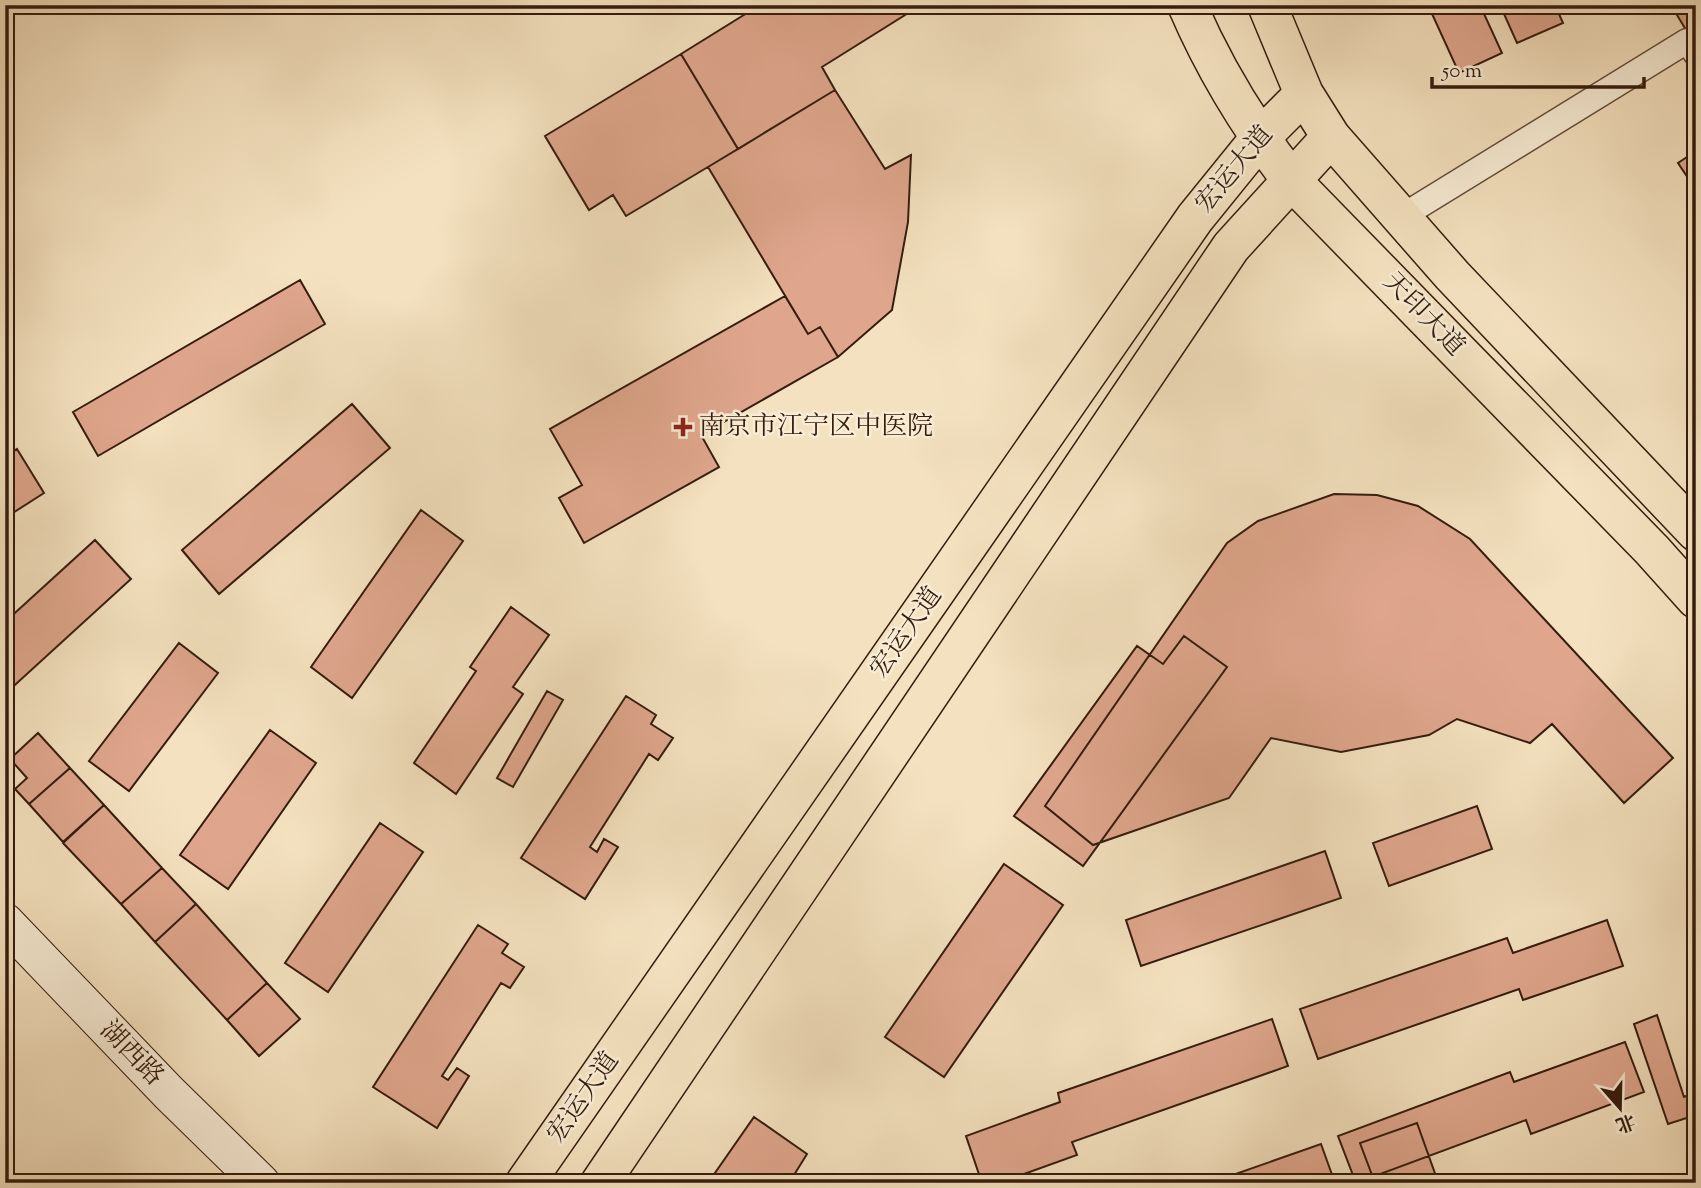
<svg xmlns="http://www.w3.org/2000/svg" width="1701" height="1188" viewBox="0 0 1701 1188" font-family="'Sorts Mill Goudy','Noto Serif SC',serif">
  <rect width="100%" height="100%" fill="#f4e1bf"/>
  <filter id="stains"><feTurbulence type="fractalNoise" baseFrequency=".00286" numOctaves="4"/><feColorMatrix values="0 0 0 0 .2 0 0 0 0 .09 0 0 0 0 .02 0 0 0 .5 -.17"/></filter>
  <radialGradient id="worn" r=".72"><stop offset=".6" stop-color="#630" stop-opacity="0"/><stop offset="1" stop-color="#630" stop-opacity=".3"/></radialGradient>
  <path fill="#dfa68d" stroke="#351c0d" stroke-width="2" d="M760,5H921L822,67L835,90L738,149L681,54Z
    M1428,5H1480L1502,53L1459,73Z
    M1500,5H1555L1563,23L1517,43Z
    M1671,5H1696V31L1689,35Z
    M681,54L738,149L626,216L613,195L589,210L545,136Z
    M835,90L885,169L911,155L908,222L892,310L838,357L820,327L808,334L708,167Z
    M1696,151V190L1678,163Z
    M300,280L325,324L98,456L73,412Z
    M785,296L808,334L820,327L838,357L701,435L719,467L584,543L559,498L582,485L550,429Z
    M352,404L390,448L219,594L182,550Z
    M17,449L44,493L5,518V457Z
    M1334,494L1377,495L1418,506L1470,539L1673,758L1624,803L1552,724L1530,743L1457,719L1429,735L1341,752L1271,738L1229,798L1093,845L1045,806L1227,543L1258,521Z
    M421,510L463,541L352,698L311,667Z
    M95,540L131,579L5,694V622Z
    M511,607L549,635L513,687L523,694L456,794L414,763L476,671L470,667Z
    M1184,636L1227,667L1083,866L1014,816L1137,646L1163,664Z
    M179,643L218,673L129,791L89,761Z
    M547,691L563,700L513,787L497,778Z
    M626,696L656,715L651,724L673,738L658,760L649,754L590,847L597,852L604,839L618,847L585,899L521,858Z
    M270,730L316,763L228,889L180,855Z
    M38,733L70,768L29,804L15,789L27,778L10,759Z
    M70,768L104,805L63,842L29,804Z
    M104,805L162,868L121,904L63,843Z
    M1477,806L1492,849L1389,886L1373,843Z
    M380,823L423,852L328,992L285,963Z
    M1325,851L1341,898L1141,966L1126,920Z
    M1004,864L1063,905L944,1077L885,1037Z
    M162,868L196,904L155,942L121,904Z
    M196,904L267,983L227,1020L155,942Z
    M1607,920L1623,966L1523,1000L1519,989L1318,1059L1300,1009L1507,938L1513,953Z
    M478,925L508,944L502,953L524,967L510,988L501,983L442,1076L448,1080L457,1068L469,1076L437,1128L373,1087Z
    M267,983L300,1019L259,1056L227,1020Z
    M1657,1015L1684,1097L1693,1093L1696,1101V1115L1668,1124L1634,1024Z
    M1272,1019L1288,1066L1072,1142L1077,1155L999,1183H982L966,1136L1060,1102L1058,1093Z
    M1625,1042L1644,1092L1531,1134L1526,1120L1356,1183L1338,1136L1510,1072L1514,1082Z
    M754,1117L807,1154L789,1183H708Z
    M1417,1123L1437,1179L1428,1183H1375L1360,1143Z
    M1321,1144L1335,1183H1210Z"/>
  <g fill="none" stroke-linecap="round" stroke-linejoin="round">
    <g stroke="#654d3a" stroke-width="27">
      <path id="minor" d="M1401,217L1687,41L1696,54"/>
    </g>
    <g stroke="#351c0d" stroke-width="39">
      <path id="secondary" d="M5,922L169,1093L261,1183"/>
    </g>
    <g stroke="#351c0d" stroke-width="41">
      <path id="primary" d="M1187,5C1214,68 1250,127 1292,181L1652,550L1696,599
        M1267,5L1304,94L1331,137L1452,275L1696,532
        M525,1183L1195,218L1259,139L1304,94
        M600,1183L1231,247L1331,137"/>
    </g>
    <use href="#minor" stroke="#f8ecd5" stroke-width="24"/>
    <use href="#secondary" stroke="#f8ecd5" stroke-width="37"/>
    <use href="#primary" stroke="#f4e1bf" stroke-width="38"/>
  </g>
  <path fill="#8f2418" stroke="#f8ecd5" stroke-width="2.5" d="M679.5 416.5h7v7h7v7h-7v7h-7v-7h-7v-7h7z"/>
  <g text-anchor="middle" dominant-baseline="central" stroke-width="5" stroke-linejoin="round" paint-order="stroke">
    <g font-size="26" fill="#351c0d" stroke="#f8ecd5">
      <text transform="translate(1235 170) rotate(-50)">宏运大道</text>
      <text transform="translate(1423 315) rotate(46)">天印大道</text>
      <text transform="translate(907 633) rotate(-55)">宏运大道</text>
      <text transform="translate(131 1054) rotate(46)">湖西路</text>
      <text transform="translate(584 1098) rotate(-55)">宏运大道</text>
    </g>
    <g font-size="26" fill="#351c0d" stroke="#f8ecd5" text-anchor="start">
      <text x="699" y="427">南京市江宁区中医院</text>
    </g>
  </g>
  <rect width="1701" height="1188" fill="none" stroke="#f4e1bf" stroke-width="28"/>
  <rect x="7" y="7" width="1687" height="1174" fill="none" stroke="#351c0d" stroke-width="3.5"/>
  <rect x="14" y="14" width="1673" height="1160" fill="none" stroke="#351c0d" stroke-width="2"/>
  <g transform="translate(1620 1108) rotate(160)" stroke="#f8ecd5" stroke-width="5" paint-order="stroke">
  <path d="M0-5L12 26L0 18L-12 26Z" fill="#351c0d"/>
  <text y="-10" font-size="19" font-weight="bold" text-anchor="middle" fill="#351c0d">北</text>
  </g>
  <path d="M1432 77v10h212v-10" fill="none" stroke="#351c0d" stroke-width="3.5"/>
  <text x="1442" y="77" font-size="21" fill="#351c0d" stroke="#f8ecd5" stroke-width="5" paint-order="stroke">50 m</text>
  <rect width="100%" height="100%" filter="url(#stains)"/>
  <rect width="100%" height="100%" fill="url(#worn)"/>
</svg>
